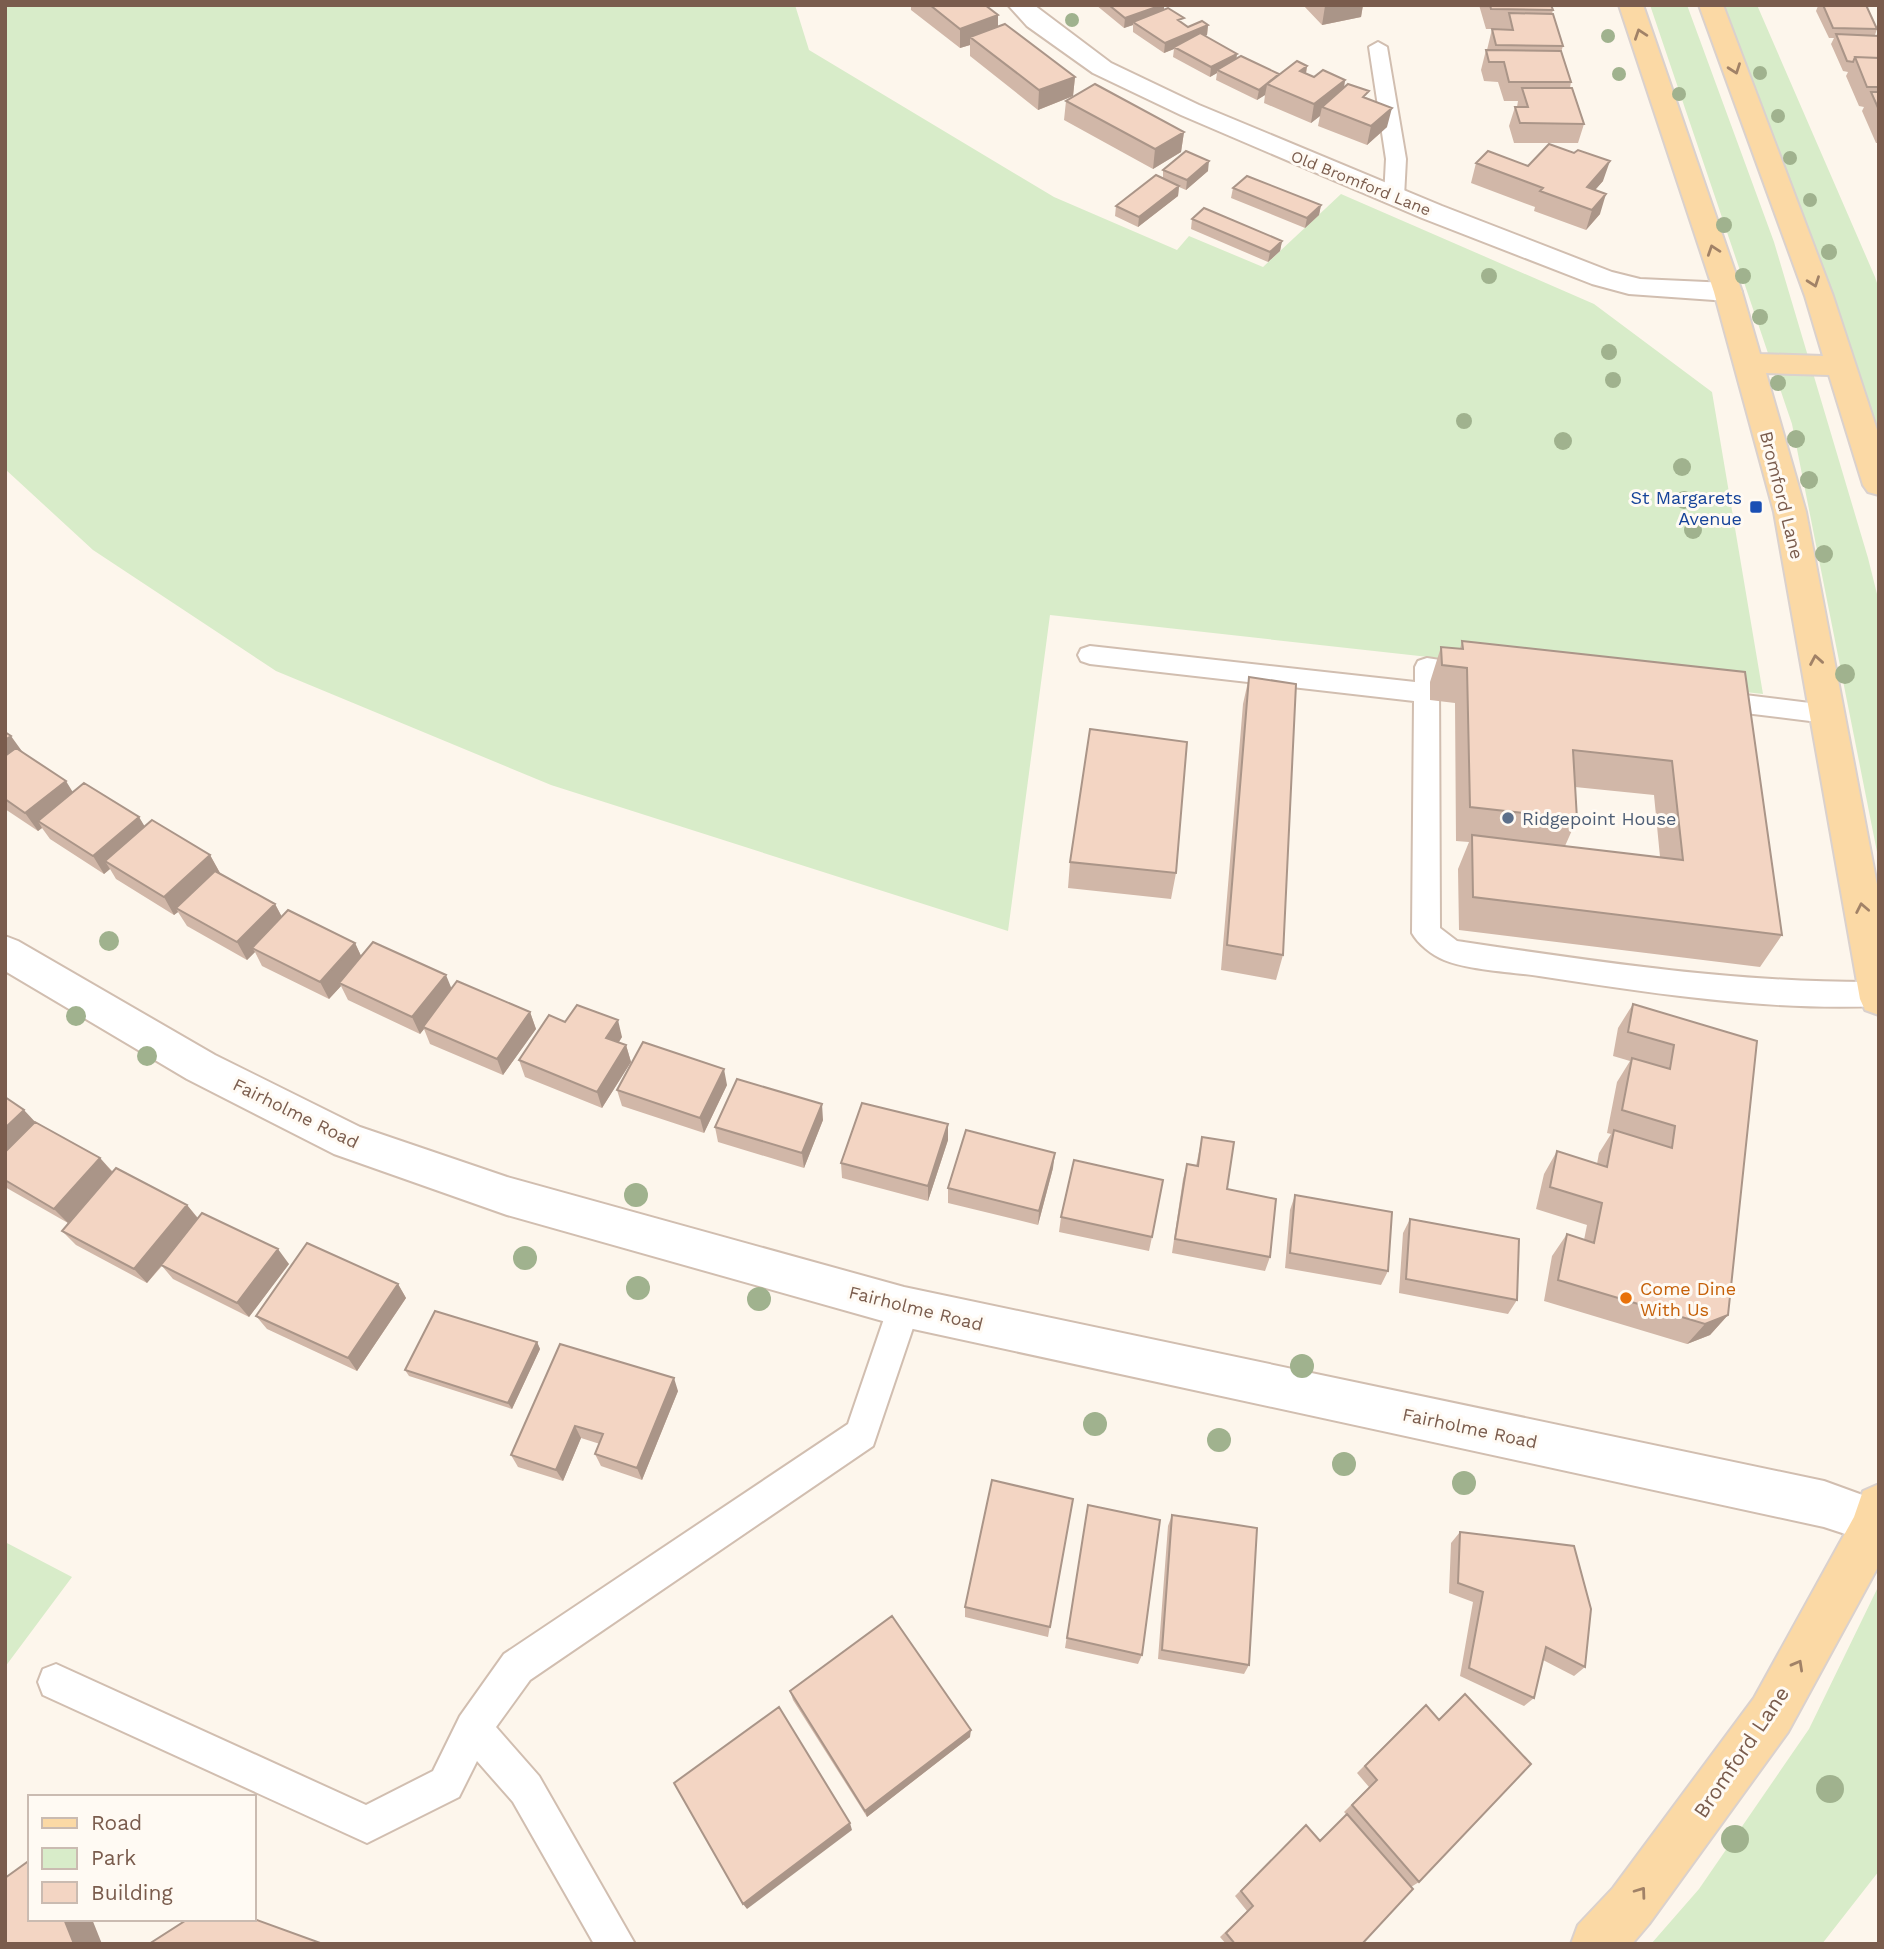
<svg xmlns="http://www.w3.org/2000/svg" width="1884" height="1949" viewBox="0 0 1884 1949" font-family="'Work Sans',sans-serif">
  <rect width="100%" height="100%" fill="#fdf6ec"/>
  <path fill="#d8ecc9" d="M5,5H795L809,50L1054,197L1177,250L1189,236L1263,267L1341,194L1594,304L1712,392L1763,694L1050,615L1008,931L551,785L276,671L93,550L5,469Z
    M1650,5H1687L1774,242L1868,558L1879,602V862L1792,424Z
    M1723,5H1757L1875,277L1879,289V436L1820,259Z
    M5,1542L72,1577L5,1667Z
    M1879,1585V1871L1822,1944H1651L1699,1889L1809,1729Z"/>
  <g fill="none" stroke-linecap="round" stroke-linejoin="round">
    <g stroke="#d1beb0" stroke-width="4">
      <path id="lane" d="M1378,42L1387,47L1406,159L1404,197L1394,203L1384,197L1386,159L1369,47Z
        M1090,646L1415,682V667L1418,661L1427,658L1479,666L1482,672L1479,678L1470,681L1439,677L1440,928L1457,941C1598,962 1736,983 1878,982L1879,1006C1766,1011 1650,993 1539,976C1512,972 1468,970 1444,960C1432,955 1418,944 1412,933L1414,701L1090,664L1081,661L1078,655L1081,649Z
        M1712,691L1826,705L1835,707L1839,714L1835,721L1826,723L1712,709L1703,707L1699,700L1703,693Z
        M904,1292L915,1297L920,1307L873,1446L530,1680L496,1727L539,1776L635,1944H594L513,1802L477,1761L459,1797L367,1843L43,1695L38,1682L43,1669L56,1664L366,1805L433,1771L460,1716L504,1654L848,1424L888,1307L893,1297Z"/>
    </g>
    <g stroke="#d1beb0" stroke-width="4">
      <path id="street" d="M1008,5H1034L1111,63L1199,105L1442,206L1612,272L1640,279L1728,283L1738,286L1742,292L1738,298L1728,301L1629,294L1592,284L1422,218L1181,115L1093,73L1027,26Z
        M5,936L18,941L215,1055L360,1127L507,1177L904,1287L1824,1481L1879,1501V1545L1824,1527L904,1327L507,1215L334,1154L187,1079L5,971Z"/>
    </g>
    <g stroke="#dad1cd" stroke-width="4">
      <path id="primary" d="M1619,5H1643L1742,292L1760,354L1823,356L1805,296L1699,5H1723L1833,296L1879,436V495L1868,492L1863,485L1829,375L1766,373L1806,512L1879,895V1015L1865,1010L1860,999L1774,512L1714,292Z
        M1879,1484V1565L1788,1732L1649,1924L1632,1944H1571L1578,1925L1613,1888L1754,1698L1854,1517L1863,1491Z"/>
    </g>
    <use href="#lane" fill="#fff" fill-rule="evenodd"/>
    <use href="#street" fill="#fff" fill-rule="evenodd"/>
    <use href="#primary" fill="#fbd9a5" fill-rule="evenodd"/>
  </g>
  <g fill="#a0b28e">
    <circle cx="1072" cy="20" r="7"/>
    <circle cx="1608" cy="36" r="7"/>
    <circle cx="1760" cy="73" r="7"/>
    <circle cx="1619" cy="74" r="7"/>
    <circle cx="1679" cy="94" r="7"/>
    <circle cx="1778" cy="116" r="7"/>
    <circle cx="1790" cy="158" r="7"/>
    <circle cx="1810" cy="200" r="7"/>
    <circle cx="1724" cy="225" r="8"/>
    <circle cx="1829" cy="252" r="8"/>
    <circle cx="1489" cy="276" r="8"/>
    <circle cx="1743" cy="276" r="8"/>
    <circle cx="1760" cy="317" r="8"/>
    <circle cx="1609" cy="352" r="8"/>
    <circle cx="1613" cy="380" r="8"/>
    <circle cx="1778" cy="383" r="8"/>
    <circle cx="1464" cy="421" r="8"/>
    <circle cx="1796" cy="439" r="9"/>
    <circle cx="1563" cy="441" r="9"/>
    <circle cx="1682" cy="467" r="9"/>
    <circle cx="1809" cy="480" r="9"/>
    <circle cx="1684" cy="500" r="9"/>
    <circle cx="1693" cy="530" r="9"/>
    <circle cx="1824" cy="554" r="9"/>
    <circle cx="1845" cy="674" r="10"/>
    <circle cx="109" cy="941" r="10"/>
    <circle cx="76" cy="1016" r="10"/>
    <circle cx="147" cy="1056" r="10"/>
    <circle cx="636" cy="1195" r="12"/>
    <circle cx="525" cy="1258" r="12"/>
    <circle cx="638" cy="1288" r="12"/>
    <circle cx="759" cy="1299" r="12"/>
    <circle cx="1302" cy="1366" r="12"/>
    <circle cx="1095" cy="1424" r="12"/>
    <circle cx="1219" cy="1440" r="12"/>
    <circle cx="1344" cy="1464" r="12"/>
    <circle cx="1464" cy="1483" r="12"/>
    <circle cx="1830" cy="1789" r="14"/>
    <circle cx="1735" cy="1839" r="14"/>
  </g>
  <path fill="#d1b7a8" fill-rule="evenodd" d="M911,5H985L998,27L1075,77L1073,96L1038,110L970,56V45L960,48L911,10Z
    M1096,5H1164V9L1188,27L1208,25L1207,35L1205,36L1236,58L1279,74L1307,66L1306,74L1314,77L1345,80L1344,88L1367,98L1387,127L1367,145L1318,126L1320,116L1311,123L1264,103L1265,95L1257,100L1216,80L1217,73L1210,77L1173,57L1174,49L1164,53L1133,32V25L1124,28Z
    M1303,5H1363L1361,17L1322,25Z
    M1479,5H1551L1553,10L1552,14L1563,46L1561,52L1571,82L1570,88L1584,124L1578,143H1514L1509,126L1515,107H1517L1518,101H1504L1498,82L1484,81L1481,70L1486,50H1487L1492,29H1504H1486Z
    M1814,5H1866L1877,29L1875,35L1879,36V143H1876L1862,111L1864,107L1859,106L1846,76L1848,72L1843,71L1831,44L1834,38H1829L1816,11L1818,6Z
    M1066,101L1184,132L1181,152L1153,169L1064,120Z
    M1476,163L1528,166L1603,181L1595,190L1600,214L1586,230L1534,211L1535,207L1471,183Z
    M1163,170L1208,171L1186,190L1179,187L1178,196L1138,227L1115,216L1116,206L1163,178Z
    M1233,188L1321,205L1319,215L1305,228L1231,198Z
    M1192,219L1282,241L1280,251L1268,262L1191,229Z
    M1462,641L1745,672L1782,935L1760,967L1459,930L1458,869L1469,842L1456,841L1455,703L1430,700V682L1441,647L1460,649ZM1575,787L1654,795L1660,857L1565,846L1577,819Z
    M1249,677L1283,955L1276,980L1221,970L1243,704Z
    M5,732L22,752L73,792L139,817L144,827L210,855L220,873L219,874L275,904L282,917L355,943L361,956L452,988L530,1012L536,1029L503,1075L430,1044L424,1029L420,1034L348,1000L341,986L329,999L262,966L255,952L247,960L187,926L178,912L174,915L116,879L110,869L104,874L50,839L42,828L38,831L5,809Z
    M1070,862L1176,873L1171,899L1068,888Z
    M1633,1004L1757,1041L1728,1315L1710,1335L1687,1344L1544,1301L1552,1256L1567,1234L1584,1240L1587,1225L1536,1209L1544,1174L1557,1151L1597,1164L1599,1153L1611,1134L1607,1133L1617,1082L1630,1061L1613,1056L1618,1028Z
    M565,1022L622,1037L619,1042L626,1045L631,1062L602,1108L525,1077L519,1060Z
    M727,1085L704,1133L622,1106L617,1090Z
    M5,1097L35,1122L100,1158L113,1172L187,1205L198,1218L289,1264L249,1317L173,1279L162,1266L147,1283L76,1245L62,1231L68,1223L5,1187Z
    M823,1120L804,1168L718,1142L715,1127Z
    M948,1124V1140L928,1201L842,1178L841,1163Z
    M1202,1137L1227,1189L1270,1257L1265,1271L1172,1253L1183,1179L1187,1164L1196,1166Z
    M1053,1168L1038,1225L948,1203V1188Z
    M1295,1195L1388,1271L1381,1285L1285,1268L1290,1210Z
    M1061,1217L1152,1237L1149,1251L1059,1232Z
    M1410,1219L1517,1300L1508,1314L1399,1293L1403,1233Z
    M398,1284L406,1298L357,1371L267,1329L256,1316Z
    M537,1342L540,1349L512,1409L409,1376L405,1370Z
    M560,1344L678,1391L642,1480L601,1466L595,1454L600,1444L581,1438L563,1481L518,1467L511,1455Z
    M1073,1499L1048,1637L965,1617V1607Z
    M1088,1505L1142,1655L1138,1664L1065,1648Z
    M1172,1515L1249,1665L1244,1674L1158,1659L1168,1526Z
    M1460,1532L1585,1667L1574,1676L1543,1660L1534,1698L1524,1706L1460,1676L1473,1602L1449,1593L1451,1543Z
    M790,1691L970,1737L867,1817L793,1700Z
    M1465,1694L1419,1882L1411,1887L1362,1944H1226L1220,1937L1247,1911L1235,1896L1300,1831L1319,1841L1347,1815L1344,1812L1369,1787L1357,1773L1417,1713L1439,1719Z"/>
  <path fill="#aa9588" d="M1162,5H1164V14L1133,22V25L1124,28L1125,18Z
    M1363,5L1361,17L1322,25L1325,6Z
    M998,15V34L970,37V45L960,48V29Z
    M1208,25L1207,35L1176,48L1174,47V49L1164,53L1165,43Z
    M1237,54L1236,63L1217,70V73L1210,77L1211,67Z
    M1307,66L1304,85L1300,71Z
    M1075,77L1073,96L1038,110L1039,90Z
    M1345,80L1342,99L1322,107L1320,116L1311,123L1314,104Z
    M1267,85L1265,95L1257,100L1259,90Z
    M1392,108L1387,127L1367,145L1371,126Z
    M1184,132L1181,152L1153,169L1155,149Z
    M1209,161L1208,171L1186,190L1187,180Z
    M1610,161L1603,181L1580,207L1587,187Z
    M1179,186L1178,196L1138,227L1139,217Z
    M1606,194L1600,214L1586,230L1592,210Z
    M1321,205L1319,215L1305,228L1307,218Z
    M1282,241L1280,251L1268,262L1270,252Z
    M11,736L24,754L5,768V740Z
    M66,781L77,799L38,821L42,828L38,831L25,813Z
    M139,817L150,835L105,861L110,869L104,874L93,856Z
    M210,855L220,873L179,910L176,908L178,912L174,915L164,897Z
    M275,904L284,921L252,948L255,952L247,960L237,942Z
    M355,943L363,960L339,983L341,986L329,999L320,982Z
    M446,975L453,992L423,1027L424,1029L420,1034L412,1017Z
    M530,1012L536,1029L503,1075L497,1059Z
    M618,1020L622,1037L611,1054L606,1038Z
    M626,1045L631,1062L602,1108L597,1092Z
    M724,1069L727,1085L704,1133L700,1118Z
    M822,1104L823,1120L804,1168L802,1153Z
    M24,1110L38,1125L5,1158V1128Z
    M948,1124V1140L928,1201V1186Z
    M1055,1153L1053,1168L1038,1225L1039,1211Z
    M100,1158L113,1173L68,1223L54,1209Z
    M187,1205L199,1220L147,1283L134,1269Z
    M278,1249L289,1264L249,1317L237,1303Z
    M398,1284L406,1298L357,1371L348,1358Z
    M1728,1315L1710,1335L1687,1344L1705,1324Z
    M537,1342L540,1349L512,1409L508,1403Z
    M674,1378L678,1391L642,1480L637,1468Z
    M575,1426L581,1438L563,1481L556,1470Z
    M971,1730L970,1737L867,1817L865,1811Z
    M850,1823L852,1830L747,1909L743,1904Z
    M64,1919H92L102,1944H74Z"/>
  <path fill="#f3d5c3" stroke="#aa9588" stroke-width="2" d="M930,5H985L998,15L960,29Z
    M1109,5H1162L1125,18Z
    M1490,5H1551L1553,10L1491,9Z
    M1823,5H1866L1877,29L1833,28Z
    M1168,8L1184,18L1178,20L1188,27L1202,21L1208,25L1165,43L1133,22Z
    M1509,13L1553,14L1563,46L1496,45L1492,29L1513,30Z
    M1005,24L1075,77L1039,90L970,37Z
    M1200,33L1237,54L1211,67L1174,47Z
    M1836,34L1879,36V58L1855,57L1853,62L1847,61Z
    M1486,50L1561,51L1571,82H1509L1504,62H1489Z
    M1241,56L1279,74L1259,90L1217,70Z
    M1855,57L1879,58V87H1867Z
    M1297,61L1307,66L1300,71L1314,77L1323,70L1345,80L1314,104L1267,84Z
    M1095,84L1184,132L1155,149L1066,101Z
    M1348,84L1369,91L1363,97L1392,108L1371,126L1322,107Z
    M1522,88H1572L1584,124L1520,123L1515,107H1528Z
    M1871,92H1879V110Z
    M1549,144L1574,153L1578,150L1610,161L1587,187L1606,194L1592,210L1540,191L1543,188L1476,163L1488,151L1528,166Z
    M1186,151L1209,161L1187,180L1163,170Z
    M1156,175L1179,186L1139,217L1116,206Z
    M1247,176L1321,205L1307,218L1233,188Z
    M1204,208L1282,241L1270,252L1192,219Z
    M1462,641L1745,672L1782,935L1473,897L1472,835L1683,860L1672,761L1573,750L1577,819L1470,807L1467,668L1442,665L1441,647L1463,649Z
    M1249,677L1296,684L1283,955L1227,945Z
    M1090,729L1187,742L1176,873L1070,862Z
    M5,732L11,736L5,740Z
    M16,748L66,781L25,813L5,799V756Z
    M84,783L139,817L93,856L38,821Z
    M152,820L210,855L164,897L105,861Z
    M215,871L275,904L237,942L176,908Z
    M288,910L355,943L320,982L252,948Z
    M373,942L446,975L412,1017L339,983Z
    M457,981L530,1012L497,1059L423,1027Z
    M1633,1004L1757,1041L1728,1315L1705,1324L1558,1280L1567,1234L1594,1243L1602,1203L1550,1187L1557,1151L1607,1167L1614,1130L1672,1148L1675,1126L1622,1110L1632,1058L1670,1069L1674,1045L1628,1032Z
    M577,1005L618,1020L606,1038L626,1045L597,1092L519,1060L549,1015L565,1022Z
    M643,1042L724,1069L700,1118L617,1090Z
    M737,1079L822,1104L802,1153L715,1127Z
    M5,1097L24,1110L5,1128Z
    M862,1103L948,1124L928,1186L841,1163Z
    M35,1122L100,1158L54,1209L5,1180V1152Z
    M966,1130L1055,1153L1039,1211L948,1188Z
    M1202,1137L1234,1142L1227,1189L1276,1199L1270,1257L1175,1239L1187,1164L1198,1166Z
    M1074,1160L1163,1180L1152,1237L1061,1217Z
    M116,1168L187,1205L134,1269L62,1231Z
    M1295,1195L1392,1212L1388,1271L1290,1253Z
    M202,1213L278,1249L237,1303L161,1265Z
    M1410,1219L1519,1239L1517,1300L1406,1279Z
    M307,1243L398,1284L348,1358L256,1316Z
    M435,1311L537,1342L508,1403L405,1370Z
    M560,1344L674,1378L637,1468L595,1454L603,1434L575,1426L556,1470L511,1455Z
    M992,1480L1073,1499L1050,1627L965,1607Z
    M1088,1505L1160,1520L1142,1655L1067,1638Z
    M1172,1515L1257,1528L1249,1665L1162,1650Z
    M1460,1532L1574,1546L1591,1609L1585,1667L1546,1647L1534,1698L1469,1668L1483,1592L1458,1583Z
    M892,1616L971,1730L865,1811L790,1691Z
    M1465,1694L1531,1764L1419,1882L1352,1805L1377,1780L1365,1766L1426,1705L1439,1720Z
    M779,1707L850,1823L743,1904L674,1783Z
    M1347,1814L1413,1889L1362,1944H1235L1226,1933L1253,1906L1241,1891L1306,1825L1320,1841Z
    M30,1860V1919H64L74,1944H5V1878Z
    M188,1919H254L323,1944H149Z"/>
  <defs><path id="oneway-chevron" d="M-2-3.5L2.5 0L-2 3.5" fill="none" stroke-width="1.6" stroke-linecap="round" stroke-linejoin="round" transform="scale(1.75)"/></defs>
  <g stroke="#a18267">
    <use href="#oneway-chevron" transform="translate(1640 34) rotate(-109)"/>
    <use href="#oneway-chevron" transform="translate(1735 69) rotate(70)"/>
    <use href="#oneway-chevron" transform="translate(1713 250) rotate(-109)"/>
    <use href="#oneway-chevron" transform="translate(1814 282) rotate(70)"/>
    <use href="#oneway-chevron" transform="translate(1816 660) rotate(-100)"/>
    <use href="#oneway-chevron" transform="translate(1862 908) rotate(-101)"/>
    <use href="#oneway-chevron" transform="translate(1798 1665) rotate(-61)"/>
    <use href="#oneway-chevron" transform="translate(1641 1892) rotate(-54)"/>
  </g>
  <rect fill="#1a4fb4" stroke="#fffaf3" stroke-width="2.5" x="1749" y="500" width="14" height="14" rx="3.5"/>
  <circle fill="#5c6f8a" stroke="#fffaf3" stroke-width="2.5" cx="1508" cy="818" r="7"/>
  <circle fill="#e8710a" stroke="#fffaf3" stroke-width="2.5" cx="1626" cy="1298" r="7"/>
  <g text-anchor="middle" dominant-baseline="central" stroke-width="6" stroke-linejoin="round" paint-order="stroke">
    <g font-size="16" fill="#7a5c4d" stroke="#fffaf3">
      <text transform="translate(1361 183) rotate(22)">Old Bromford Lane</text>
    </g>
    <g font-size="18" fill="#7a5c4d" stroke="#fffaf3">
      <text transform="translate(1782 495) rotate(76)">Bromford Lane</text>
      <text transform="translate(296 1113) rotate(26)">Fairholme Road</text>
      <text transform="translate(916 1308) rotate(14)">Fairholme Road</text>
      <text transform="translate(1470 1428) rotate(12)">Fairholme Road</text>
    </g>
    <g font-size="18" fill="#164399" stroke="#fffaf3" text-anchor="end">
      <text x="1742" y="497">St Margarets<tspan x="1742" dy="21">Avenue</tspan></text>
    </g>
    <g font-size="18" fill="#4e5e75" stroke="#fffaf3" text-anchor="start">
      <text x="1522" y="818">Ridgepoint House</text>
    </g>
    <g font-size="18" fill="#c56008" stroke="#fffaf3" text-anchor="start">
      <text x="1640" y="1288">Come Dine<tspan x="1640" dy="21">With Us</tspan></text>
    </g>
    <g font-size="21" fill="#7a5c4d" stroke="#fffaf3">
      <text transform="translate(1741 1752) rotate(-56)">Bromford Lane</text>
    </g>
  </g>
  <rect width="1884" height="1949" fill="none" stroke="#7a5c4d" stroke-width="14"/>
  <rect x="28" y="1795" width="228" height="126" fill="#fffaf3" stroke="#cabbb1" stroke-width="2"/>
  <rect x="42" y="1818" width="35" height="10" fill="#fbd9a5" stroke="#cabbb1" stroke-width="2"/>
  <text x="91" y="1830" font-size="21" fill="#7a5c4d">Road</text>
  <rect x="42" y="1848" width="35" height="21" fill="#d8ecc9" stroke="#cabbb1" stroke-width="2"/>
  <text x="91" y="1865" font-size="21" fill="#7a5c4d">Park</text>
  <rect x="42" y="1882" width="35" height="21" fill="#f3d5c3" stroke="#cabbb1" stroke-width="2"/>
  <text x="91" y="1900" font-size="21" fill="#7a5c4d">Building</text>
</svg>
